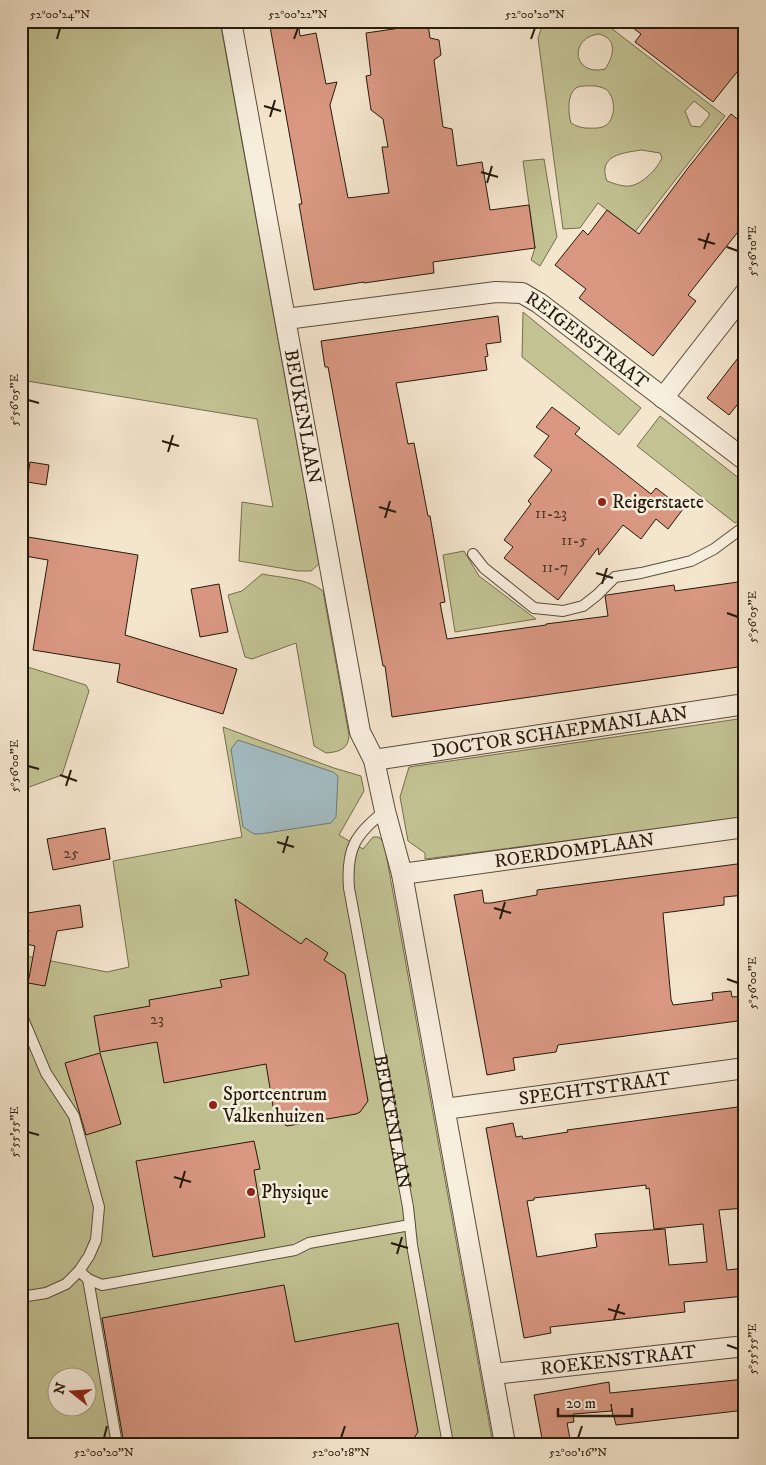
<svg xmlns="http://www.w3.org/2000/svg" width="766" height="1465" viewBox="0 0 766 1465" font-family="'IM FELL DW Pica',serif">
  <rect width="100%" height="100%" fill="#f4e5cd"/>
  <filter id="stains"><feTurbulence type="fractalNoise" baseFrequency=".004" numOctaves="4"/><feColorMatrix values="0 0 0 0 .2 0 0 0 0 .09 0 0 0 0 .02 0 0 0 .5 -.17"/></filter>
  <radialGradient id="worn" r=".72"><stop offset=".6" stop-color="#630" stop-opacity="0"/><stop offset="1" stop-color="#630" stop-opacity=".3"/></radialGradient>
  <path fill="#c2c293" stroke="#746e4e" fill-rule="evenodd" d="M21,21H220L319,564L311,571H298L239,561L242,502L273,507L257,419L21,380Z
    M544,21H602L725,116L635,232L598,203L580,228L563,229L538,38ZM599,34C618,39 614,56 605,69C573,77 568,38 599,34ZM596,86C600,87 605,88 607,90C616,99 616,119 605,126C598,129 592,128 585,128C579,127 576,126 571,123C568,113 567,94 576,88C581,85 590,86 596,86ZM694,101L709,113V116L700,127L691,126L685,111ZM641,150L660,153L662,158C657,169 643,184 630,186C622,187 613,183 607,181C597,155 623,153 641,150Z
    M544,159L557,237L540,266L531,260L535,248L523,161Z
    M523,312L641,408L619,435L522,357Z
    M660,416L745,483V517L735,523L637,446Z
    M464,551L479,576L536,619L455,632L443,555Z
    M262,574C281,578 308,578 323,591L349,735C349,749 339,752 326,753L314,746L296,643L252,659L245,657L228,595L242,591Z
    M21,665L86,685L89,691L62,775L21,790Z
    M745,718V818L425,859V853L408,841L400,797L409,767Z
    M223,727L334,768L361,776L364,791L339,835L363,849L373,837H379L384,843L493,1444H21V955L107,972L129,967L113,861L242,837ZM58,1378H88V1408H58Z"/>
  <path fill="#a2bcc3" stroke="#707b79" d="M238,740L333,772L338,776L336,817L331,823L260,834H254L243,827L231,749Z"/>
  <path fill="#d99782" stroke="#251a0a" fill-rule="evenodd" d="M269,21H298L300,36L316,33L326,84L337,82L330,105L348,198L389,193L382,147H388L383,119L371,110L366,76L371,75L366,33L428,24L430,38L439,40L441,55L434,60L443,127L452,129L457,166L482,162L490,210L529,205L535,248L433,262L434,273L364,283V282L314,290L299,204H302Z
    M624,21H745V62L713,102L635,42L641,34Z
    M731,114L745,125V223L688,295L696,301L653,356L579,298L586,289L555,265L583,230L588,235L607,210L639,234L688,168Z
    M498,316L501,342L486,344L488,356L485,357L487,370L396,383L408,444L414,443L428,516H430L445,602L440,603L447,639L546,625V624L608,616L605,596L607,595L674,585L675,591L745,581V666L392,717L385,666H383L328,367H325L321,341Z
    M745,349V395L729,415L707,398Z
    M552,407L580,428L575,434L651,494L656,488L683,509L668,529L656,519L641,539L623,525L599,555L598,548L558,600L504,558L513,547L504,540L531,504L528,501L552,470L534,456L549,436L536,427Z
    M30,462L49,465L46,485L27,482Z
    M28,537L138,555L125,635L237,669L223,714L117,682L120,664L33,650L48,560L25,556Z
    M219,584L228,632L200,637L191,589Z
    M105,828L110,859L53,870L47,839Z
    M745,863V895L724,897V905L663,913L671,999L673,1005L713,1000L712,993L731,991L732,997L745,996V1020L558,1045L556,1052L513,1058L515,1070L487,1075L454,895L482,890L484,903H491L537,895V890Z
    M235,899L301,944L306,938L328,953L324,960L345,974L368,1101L360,1112L356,1114L287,1126L275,1118L266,1064L164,1083L157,1042L100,1052L94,1016L150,1006L149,1000L222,987L220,980L249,975Z
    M80,905L83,927L57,931L45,986L28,983L35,946L26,944L29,930H21V914Z
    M100,1053L121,1124L86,1135L65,1063Z
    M745,1106V1208L719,1210L727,1270L745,1268V1296L684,1302L685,1312L550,1327L551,1333L524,1338L486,1128L513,1123L516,1137L522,1136L523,1139L568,1132L567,1130ZM646,1185V1189L649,1188L654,1229L703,1224L707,1262L669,1265L665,1229L595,1234L597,1247L537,1257L527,1201L534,1200V1198Z
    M254,1141L260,1169L254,1170L265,1237L153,1257L136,1161Z
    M284,1285L295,1342L398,1323L418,1432L410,1444H124L102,1318Z
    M745,1379V1410L616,1425L614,1417H613L611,1404L612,1411L573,1414L574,1422L567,1423L571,1444H543L534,1395L609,1382L610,1393Z"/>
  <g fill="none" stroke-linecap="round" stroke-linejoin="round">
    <g stroke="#594d3b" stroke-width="12">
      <g id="lane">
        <path d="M473,554L484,568L534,608L563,611L583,606L597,595L615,577L641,573L691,561L714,549L745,526"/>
        <path id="s1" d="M385,811C355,834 346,849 349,888L408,1207L412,1245L448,1444"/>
        <path d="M21,1014L46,1073L74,1116L99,1207L96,1240L89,1256L79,1271L66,1284L46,1293L21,1297"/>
        <path d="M79,1271L88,1279L102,1285L295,1250L309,1243L410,1225"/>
        <path d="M88,1279L117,1444"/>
      </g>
    </g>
    <g stroke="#594d3b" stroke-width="22">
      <g id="street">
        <path id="s2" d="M231,21L360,732L374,760L385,811L402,874L505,1444"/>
        <path id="s3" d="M286,319L496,292L522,293L539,303L745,460"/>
        <path d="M663,398L745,293"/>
        <path id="s4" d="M374,760L745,704"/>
        <path id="s5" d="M402,874L745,827"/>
        <path id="s6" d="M445,1109L745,1068"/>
        <path id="s7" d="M493,1374L745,1346"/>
      </g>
    </g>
    <use href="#lane" stroke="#f8eede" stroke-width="10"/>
    <use href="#street" stroke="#f8eede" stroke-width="20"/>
  </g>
  <path fill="none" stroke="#251a0a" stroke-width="2" d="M57,39L60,28M294,39L298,28M531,39L535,28M264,106L281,111M270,117L275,100M481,172L498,177M487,183L492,166M698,239L715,244M727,247L738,251M704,249L709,233M28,400L39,403M162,441L179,446M168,452L173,435M379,507L396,512M385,518L390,501M596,573L613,578M602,584L607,568M727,613L738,617M28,766L39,769M60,775L77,781M66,786L71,770M277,842L294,847M283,853L288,836M494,908L511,913M500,919L505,902M727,979L738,983M28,1132L39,1135M174,1177L191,1182M180,1188L185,1171M391,1243L408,1248M397,1254L402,1237M608,1309L625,1314M614,1320L619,1304M727,1345L738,1349M104,1438L107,1426M341,1438L345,1426M578,1438L582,1426"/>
  <g fill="#8f2418" stroke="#f8eede" stroke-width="2">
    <circle cx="602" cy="502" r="5"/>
    <circle cx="213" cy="1105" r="5"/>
    <circle cx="251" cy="1192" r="5"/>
  </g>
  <g text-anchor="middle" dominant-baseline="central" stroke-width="5" stroke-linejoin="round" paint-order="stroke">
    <g font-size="16" fill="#523928">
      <text x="551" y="513">11-23</text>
      <text x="574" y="540">11-5</text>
      <text x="555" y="567">11-7</text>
      <text x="71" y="853">25</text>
      <text x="157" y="1019">23</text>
    </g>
    <g font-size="19" fill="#251a0a" stroke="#f8eede">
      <text stroke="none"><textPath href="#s3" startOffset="318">REIGERSTRAAT</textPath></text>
      <text stroke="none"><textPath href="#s2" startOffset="402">BEUKENLAAN</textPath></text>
      <text stroke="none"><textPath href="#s4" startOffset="188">DOCTOR SCHAEPMANLAAN</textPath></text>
      <text stroke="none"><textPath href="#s5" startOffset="174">ROERDOMPLAAN</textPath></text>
      <text stroke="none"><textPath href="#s6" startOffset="151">SPECHTSTRAAT</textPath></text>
      <text stroke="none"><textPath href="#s1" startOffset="328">BEUKENLAAN</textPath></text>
      <text stroke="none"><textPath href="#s7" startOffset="126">ROEKENSTRAAT</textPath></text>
    </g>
    <g font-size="19" fill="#251a0a" stroke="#f8eede" text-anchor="start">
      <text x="612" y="502">Reigerstaete</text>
      <text x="223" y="1094">Sportcentrum<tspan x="223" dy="22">Valkenhuizen</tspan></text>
      <text x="261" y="1192">Physique</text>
    </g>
  </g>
  <rect width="766" height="1465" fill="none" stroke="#f4e5cd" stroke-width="55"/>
  <g transform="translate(72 1392) rotate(287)"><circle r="24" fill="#f8eede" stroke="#a49989"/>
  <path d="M0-4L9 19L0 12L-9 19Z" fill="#8f2418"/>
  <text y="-8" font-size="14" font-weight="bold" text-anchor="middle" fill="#251a0a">N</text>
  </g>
  <path d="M558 1408v8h74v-8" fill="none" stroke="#251a0a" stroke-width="2.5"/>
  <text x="566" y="1408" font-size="15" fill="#251a0a" stroke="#f8eede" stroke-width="4" paint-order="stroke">20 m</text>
  <rect x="28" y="28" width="710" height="1410" fill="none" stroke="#251a0a" stroke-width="2"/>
  <g font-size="12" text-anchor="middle" fill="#251a0a">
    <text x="60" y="18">52°00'24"N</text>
    <text x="298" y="18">52°00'22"N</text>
    <text x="535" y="18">52°00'20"N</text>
    <text transform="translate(752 251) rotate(-90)" y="4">5°56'10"E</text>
    <text transform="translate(14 400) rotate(-90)" y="4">5°56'05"E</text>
    <text transform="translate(752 617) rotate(-90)" y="4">5°56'05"E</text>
    <text transform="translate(14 766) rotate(-90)" y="4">5°56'00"E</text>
    <text transform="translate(752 983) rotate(-90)" y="4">5°56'00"E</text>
    <text transform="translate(14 1132) rotate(-90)" y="4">5°55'55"E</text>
    <text transform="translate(752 1349) rotate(-90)" y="4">5°55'55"E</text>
    <text x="104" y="1456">52°00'20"N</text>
    <text x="341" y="1456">52°00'18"N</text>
    <text x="578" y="1456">52°00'16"N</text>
  </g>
  <rect width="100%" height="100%" filter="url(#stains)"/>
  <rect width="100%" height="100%" fill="url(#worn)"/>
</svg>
